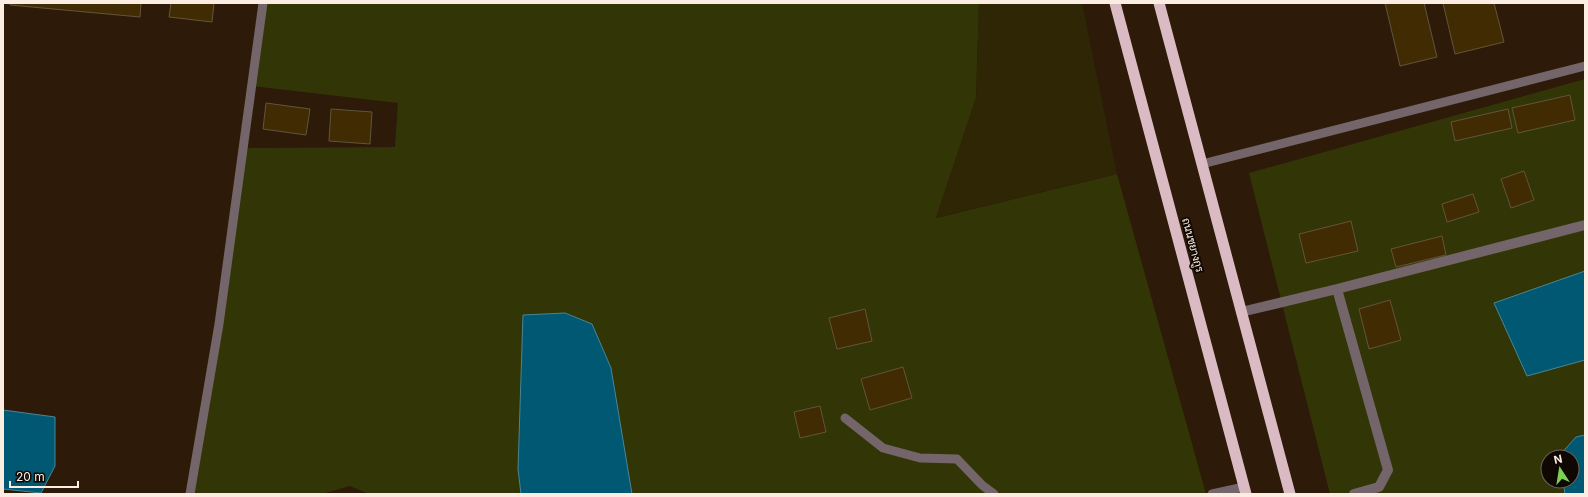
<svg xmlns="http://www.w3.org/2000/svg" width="1588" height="497" viewBox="0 0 1588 497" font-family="Inter,Sarabun,sans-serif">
  <rect width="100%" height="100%" fill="#2d1a08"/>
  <path fill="#323607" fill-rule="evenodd" d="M263,3H979L976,98L936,218L1117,174L1206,494H632L611,368L592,324L565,313L523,315L518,469L521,494H369L350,486L322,494H190L243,148L395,147L398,103L251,86ZM820,406L826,431L800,438L794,412Z
    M1585,79V494H1330L1249,173ZM1548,457H1572V481H1548Z"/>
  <path fill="#2e2604" d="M979,3H1082L1117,174L936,218L976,98Z"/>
  <path fill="#005873" stroke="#4b8594" d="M1585,271V360L1527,376L1494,303Z
    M565,313L592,324L611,368L632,494H521L518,469L523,315Z
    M3,410L55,417V466L41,493L3,489Z
    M1585,435V494H1565L1563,481H1572V457L1559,456L1576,437Z"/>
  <path fill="#412b02" stroke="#63543c" d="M10,3H141L140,17L10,5Z
    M171,3H214L212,22L169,17Z
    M1385,3H1424L1437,57L1400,66Z
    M1443,3H1494L1504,42L1455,54Z
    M1570,95L1575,120L1518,133L1512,108Z
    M266,103L310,109L306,135L263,129Z
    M331,109L372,112L370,144L329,141Z
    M1508,109L1512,128L1455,141L1451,122Z
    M1524,171L1534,200L1511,208L1501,179Z
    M1473,194L1479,212L1447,222L1442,204Z
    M1351,221L1358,251L1306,263L1299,234Z
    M1442,236L1446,255L1396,267L1391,249Z
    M1390,300L1401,340L1369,349L1359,309Z
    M865,309L872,341L837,349L829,318Z
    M903,367L912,398L870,410L861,379Z
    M820,406L826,432L800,438L794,412Z"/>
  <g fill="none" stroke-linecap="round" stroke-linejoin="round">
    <path stroke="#736569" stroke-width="9" d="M1202,164L1585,66
      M845,418L883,448L920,458L957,459L982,485L994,494
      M190,494L219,324L263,3
      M1212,494L1244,487"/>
    <path stroke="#736569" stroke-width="10" d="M1337,289L1388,470L1379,487L1354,494
      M1241,312L1337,289L1585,225"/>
    <path stroke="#dbbbc3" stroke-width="11" d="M1115,3L1246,494
      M1159,3L1290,494"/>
  </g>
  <g text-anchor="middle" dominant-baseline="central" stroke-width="3.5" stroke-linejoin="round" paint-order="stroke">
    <g font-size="11" fill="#fbede2" stroke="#0f0702">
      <text transform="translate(1193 245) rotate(75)">ถนนชยางกูร</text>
    </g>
  </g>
  <rect width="1588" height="497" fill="none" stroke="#fbede2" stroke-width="8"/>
  <g transform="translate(1560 469) rotate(348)"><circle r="19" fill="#0f0702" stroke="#6d635c"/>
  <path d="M0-3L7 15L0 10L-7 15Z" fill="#7bd156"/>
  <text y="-6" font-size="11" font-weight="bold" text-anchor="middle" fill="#fbede2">N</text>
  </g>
  <path d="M10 481v6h68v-6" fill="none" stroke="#fbede2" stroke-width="2"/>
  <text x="16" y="481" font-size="12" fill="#fbede2" stroke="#0f0702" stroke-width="3" paint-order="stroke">20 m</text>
</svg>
